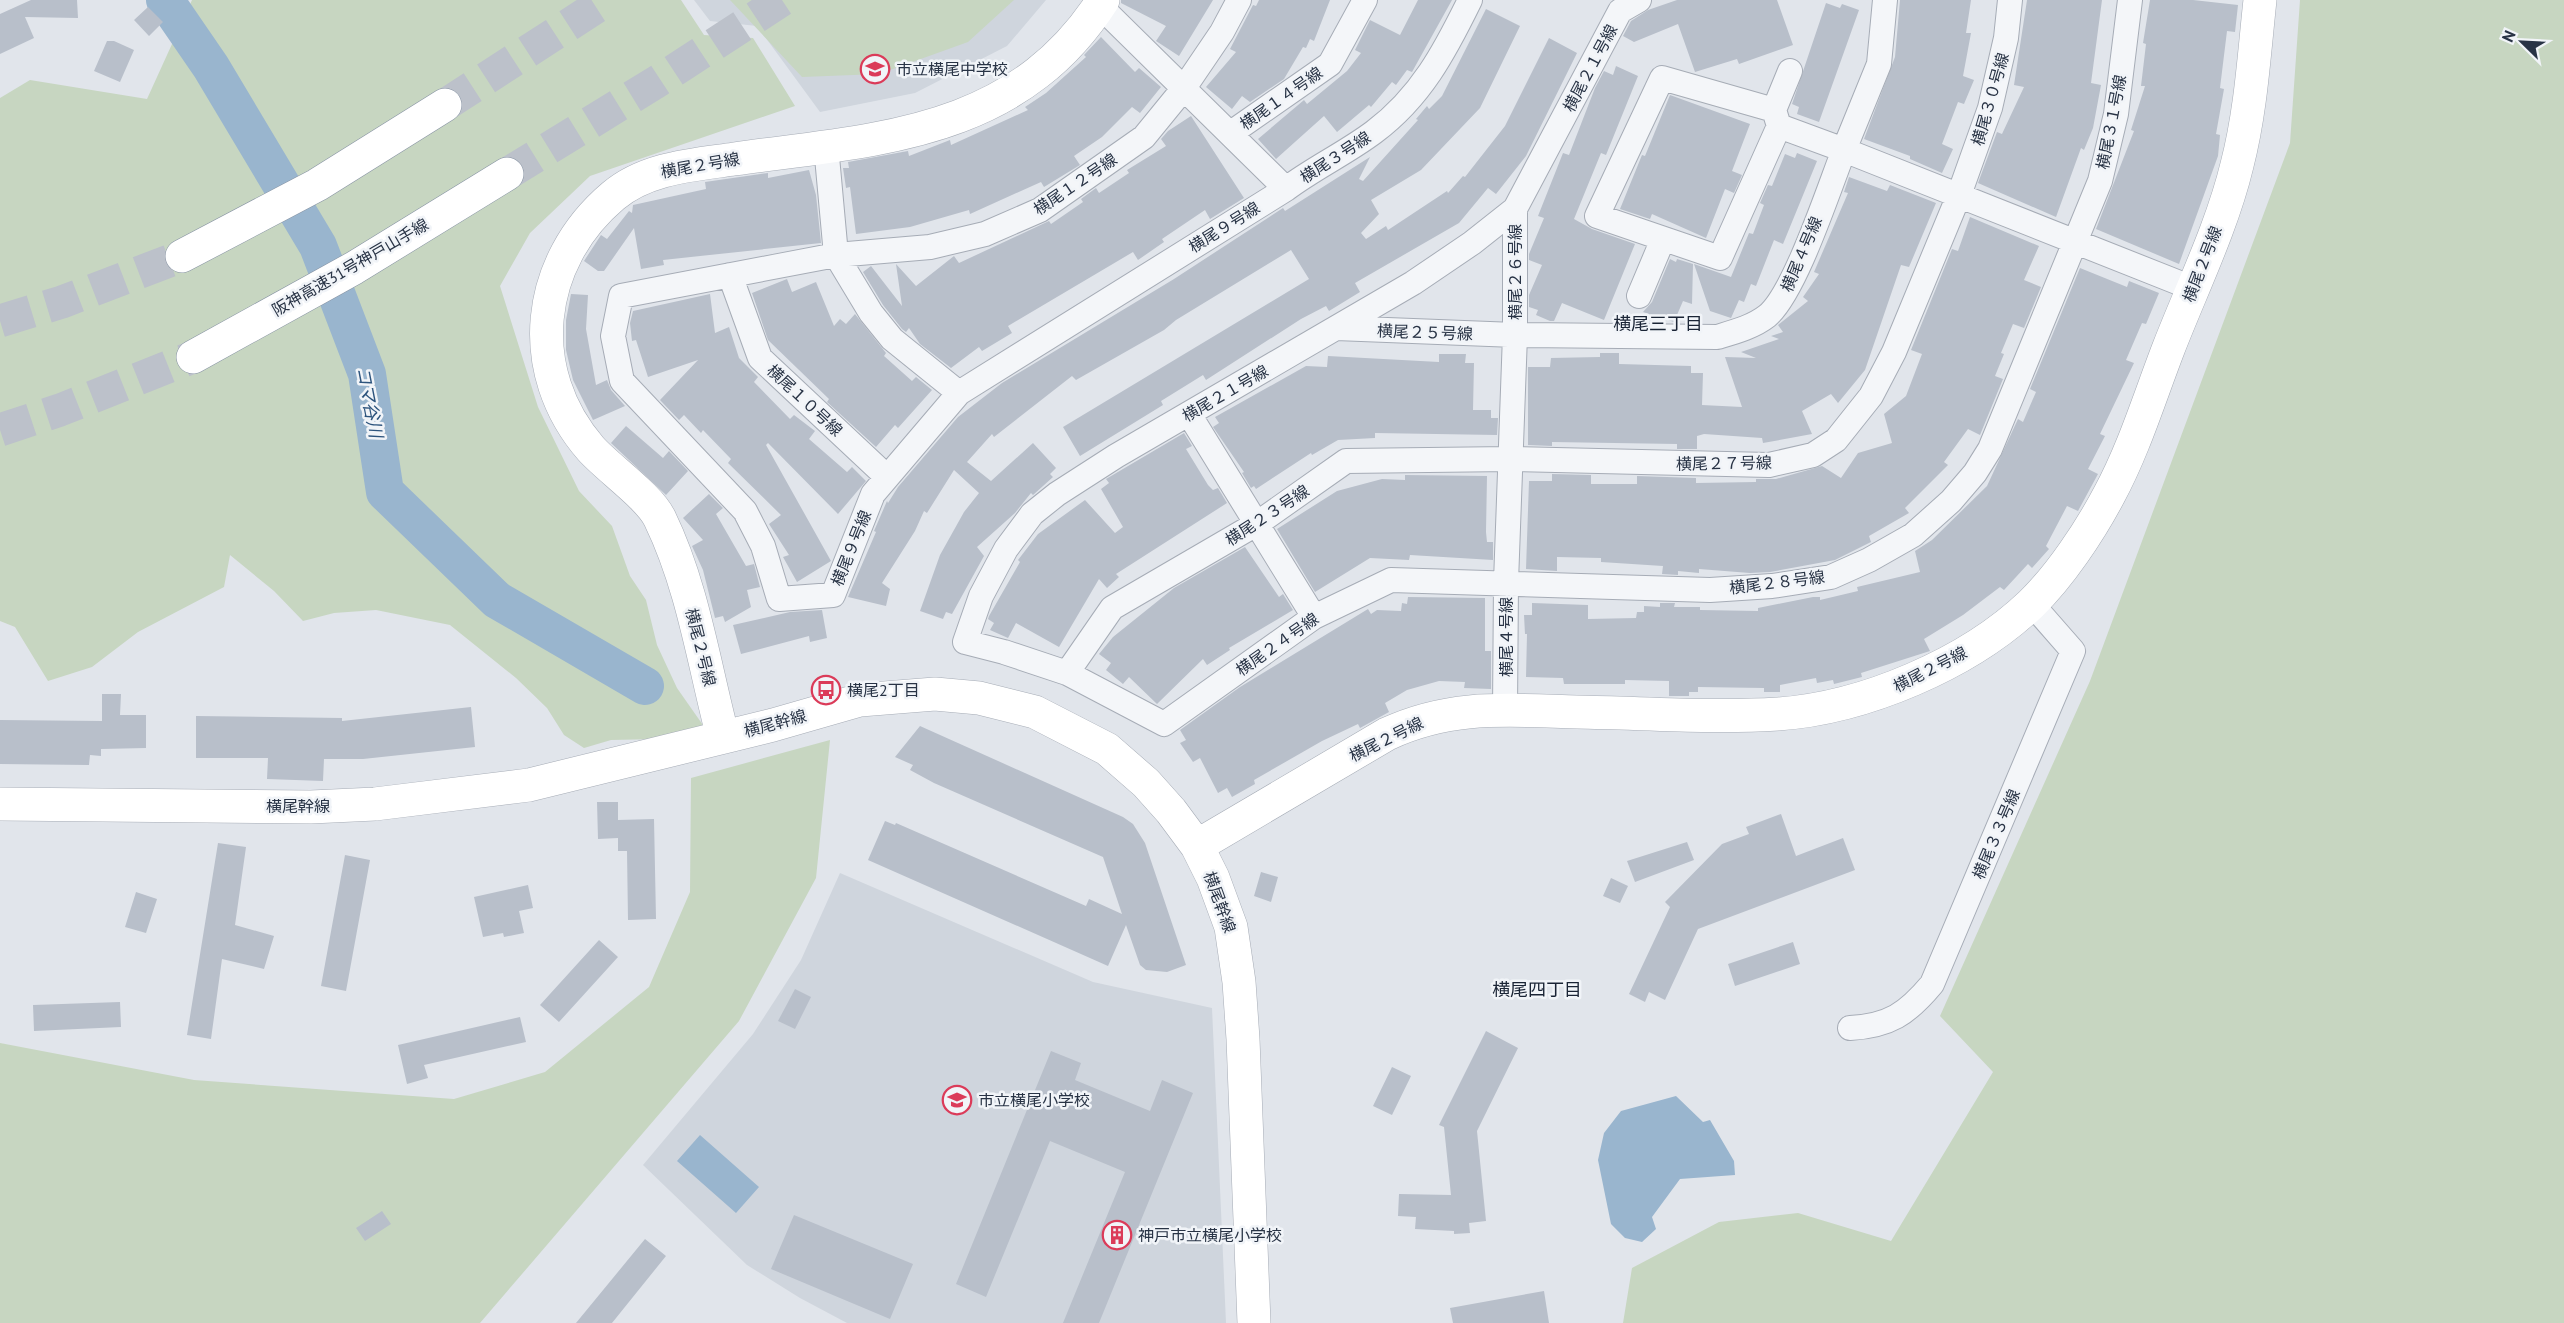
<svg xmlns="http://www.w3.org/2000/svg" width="2564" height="1323" viewBox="0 0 2564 1323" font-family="'PT Sans','Noto Sans JP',sans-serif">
  <rect width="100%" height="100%" fill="#e1e5eb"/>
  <path fill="#cfd5dd" d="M694,0H1046L1007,46L915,93L820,112L757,26L710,21Z
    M840,873L1093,982L1212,1008L1226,1323H847L800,1298L747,1265L643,1165L753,1034L801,960Z"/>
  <path fill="#c7d6c1" d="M192,0H681L704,35L753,38L795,106L590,176L530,233L500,286L538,407L579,491L612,526L630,576L646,600L657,645L677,688L705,728L659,739L611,740L584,748L564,735L547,708L516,678L450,625L376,610L334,613L303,621L274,591L230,555L224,587L138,632L92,667L48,681L15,627L0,621V98L30,80L147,99Z
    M730,0H1014L968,42L879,74L802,77Z
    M2300,0H2564V1323H1623L1632,1268L1719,1222L1798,1213L1891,1241L1993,1072L1940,1016L2090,681L2290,143Z
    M830,740L816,878L739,1021L480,1323H0V1043L194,1080L454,1099L545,1072L649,987L690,892L691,778Z"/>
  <path fill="#99b5ce" d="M1676,1096L1703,1122L1710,1120L1734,1161L1735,1175L1680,1179L1652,1217L1656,1229L1642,1242L1625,1238L1611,1224L1598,1160L1604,1133L1621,1111Z
    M700,1135L759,1187L736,1213L677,1161Z"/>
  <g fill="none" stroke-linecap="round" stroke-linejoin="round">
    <path stroke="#99b5ce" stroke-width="38" d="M165,0L211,67L318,246L367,374L385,492L497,600L645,686"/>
  </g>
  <path fill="#b8bfca" d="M31,0H77L78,18L25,17L34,38L0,54V14Z
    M1121,0H1213L1179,56L1156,41L1166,26L1121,3Z
    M1259,0H1330L1314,41L1310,39L1306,48L1303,47L1284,79L1250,102L1242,96L1232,109L1206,87L1236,52L1230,49L1253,5L1256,6Z
    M1418,0H1452L1412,72L1407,70L1396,85L1392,82L1371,107L1369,105L1337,132L1324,116L1276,159L1258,139L1304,100L1307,104L1347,71L1361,53L1355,50L1370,20L1400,35Z
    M1677,0H1777L1793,45L1739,64L1737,59L1695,72L1678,24L1634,42L1623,36L1631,21L1648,10Z
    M1900,0H1971L1966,33H1971L1963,76L1974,80L1964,104L1958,102L1942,144L1953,149L1942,173L1910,159V156L1864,139L1895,57Z
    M2027,0H2102L2091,83L2101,85L2093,128L2084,150L2081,148L2056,217L1978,183L1997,132L2002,134L2024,87L2014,85Z
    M2150,0H2193L2238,5L2235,32L2227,31L2220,88L2224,89L2216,134L2220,135L2218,156L2179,264L2096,229L2134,131L2131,130L2145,86H2141L2146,44L2143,43Z
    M1826,3L1840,8L1842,4L1859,10L1819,122L1797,114L1799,107L1792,104Z
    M148,7L163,22L149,36L134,20Z
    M1486,9L1520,26L1480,108L1421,170L1371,200L1379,214L1361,233L1366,239L1386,226L1388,230L1447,191L1448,193L1463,176L1465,177L1505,126L1549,38L1577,53L1526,156L1496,194L1488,188L1459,223L1355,283L1360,292L1329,311L1326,306L1301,319L1206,380L1203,375L1161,401L1163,405L1080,456L1063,427L1309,279L1291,250L1176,320L1164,330L1076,380L1072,376L994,437L992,434L967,462L991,481L1033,443L1056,468L1050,474L1053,477L1033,495L1031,493L1015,513L977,547L984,556L952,614L946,612L943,619L920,611L940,555L964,512L979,493L954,470L927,513L924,511L915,531L882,583L890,589L886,606L848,597L876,532L874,531L887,501L888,503L898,487L958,417L1002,383L1174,279L1283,208L1285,211L1370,157L1359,179L1363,181L1418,120L1416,119L1427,106L1429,109L1442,96Z
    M1101,37L1135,72L1139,68L1161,87L1140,113L1132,107L1102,137L1074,156L1080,165L1044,187L1041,182L970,214L969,210L910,227L856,234L850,187L846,188L843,168H849L848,162L908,151L909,156L950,140L951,145L1028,110L1025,107L1046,93L1086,57L1084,55Z
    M107,41H114L134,50L120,82L94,71Z
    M1616,66L1638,76L1606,155L1601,153L1574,219L1592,229L1635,244L1604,320L1562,303L1554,321H1550L1536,315L1538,310L1529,307V295L1542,265L1529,260V254L1544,218L1538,216L1563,153L1569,155L1595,88L1604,71L1613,75Z
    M1670,95L1750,124L1732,171L1742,175L1734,193L1725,189L1706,238L1652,214L1650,219L1620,209L1642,155L1645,156Z
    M1191,116L1244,198L1210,219L1205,210L1162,239L1164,242L1138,260L1133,252L1008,326L1012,333L982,351L979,347L951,368L920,344L909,328L906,332L902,329L883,305L863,272L871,266L902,306L896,264L916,286L954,256L959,263L1049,221L1051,224L1083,202L1081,199L1096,188L1099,193L1129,173L1127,170L1166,146L1161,139L1168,131Z
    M1797,153L1817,161L1783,244L1774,240L1756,286L1751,284L1744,302L1739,300L1731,318L1710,311L1694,264L1731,277L1749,233L1753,234L1764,205L1760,203L1768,185L1772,186L1785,154L1795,158Z
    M809,170L816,195L821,243L663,260L664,265L641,269L634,228L604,271H598L584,261L601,235L607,239L629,211L632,213L633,205L706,189L705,182L768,173V178Z
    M1849,177L1887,191L1890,185L1936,203L1909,267L1901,265L1865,370L1838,403L1831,394L1802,411L1812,434L1763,443L1762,438L1704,434L1697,436V449H1677V444L1552,442V446L1528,445V367H1550L1551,358L1600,357V353H1619V364L1691,366V373H1703L1702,405L1742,407L1725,357L1756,358L1741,352L1779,339L1771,336L1783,332L1778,325L1808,301L1803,297L1819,274L1814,272L1848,193L1844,192Z
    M1970,217L2039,246L2024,280L2041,287L2024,328L2013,324L2001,353L2004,354L1995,376L2003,379L1980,435L1968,429L1944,462L1948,465L1905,508L1909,513L1869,536L1871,542L1835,560L1770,572L1750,573L1699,569V573L1678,571V575L1662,574L1663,566L1601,562V558L1557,557V571L1526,569L1529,481H1552V474L1591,475V484H1637V476L1696,478V483L1756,482V479H1776L1822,466L1841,478L1858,453L1892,443L1884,414L1906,396L1922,354L1911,350L1952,249L1958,251Z
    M1670,259L1676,262L1677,259L1693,264L1692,304L1683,301L1674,322L1643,312L1652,302Z
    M2080,268L2127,287L2129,281L2159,293L2146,324L2142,323L2126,360L2134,363L2100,434L2105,436L2088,469L2098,474L2078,511L2067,506L2046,546L2049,549L2032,568L2028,564L2004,590L2000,587L1963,615L1924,639L1930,651L1861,673L1862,677L1834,684L1833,680L1817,683L1816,678L1780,685V692H1764V688L1698,687V692H1689V696H1669V681L1625,680V684H1564L1563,678L1526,677L1527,634H1525L1524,615H1532V603L1588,605V619L1636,618L1637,612H1644V606L1660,607V603H1675L1674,607H1700V610L1758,611V608L1813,597H1820V600L1858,591L1857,587L1920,572L1915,551L1932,540L1987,486L2018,419L2023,422L2036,392L2030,389Z
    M787,279L792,292L816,282L834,326L840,319L846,324L855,314L886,353L884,356L912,381L916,377L932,390L898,428L895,425L876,447L827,402L829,399L768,340L752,293Z
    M571,294L588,295L586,329L596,385L607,380L611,390L625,406L593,420L573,380L566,350V320Z
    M710,294L715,333L729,327L739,358L758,377L754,382L790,419L794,415L815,431L809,439L847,472L852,467L866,481L838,514L768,443L766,445L831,561L797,582L783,557L789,555L769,524L781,515L728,463L731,459L703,430L701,433L684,415L679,420L660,400L698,360L648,377L636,340L632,341L630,323L633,311Z
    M1439,354H1466L1465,363H1474L1473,410H1491V418H1498L1497,435L1375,433V438L1338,440L1312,455L1311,453L1256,489L1254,486L1251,488L1242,473L1244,472L1213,427L1219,423L1215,417L1306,366L1327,367L1328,356L1439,362Z
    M626,426L663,458L669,451L688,471L666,495L611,443Z
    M1184,433L1192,446L1186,449L1208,485L1213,490L1218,488L1227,503L1116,574L1119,577L1107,588L1099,579L1059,647L1016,623L1008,638L990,630L994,623L988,619L989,616L1020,562L1018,560L1038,534L1085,500L1115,533L1123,527L1101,489L1109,483L1106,479Z
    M1405,475L1487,476L1486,532L1487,542H1493V560L1410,555L1409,560L1370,558L1315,592L1277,529L1337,491L1382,479L1405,480Z
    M709,494L723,508L716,514L746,566L754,564L760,587L747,590L751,607L725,622L723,616L715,618L703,570L692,546L703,540L683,518Z
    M1245,547L1279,597L1283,594L1293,610L1229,648L1230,650L1207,665L1203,659L1157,704L1129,677L1123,684L1106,670L1111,663L1099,654L1113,637L1174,588Z
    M1408,597L1485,598V651H1491V689L1464,688L1465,682L1439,681L1407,690L1385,703L1389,712L1360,728L1358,724L1322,741L1254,780L1255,784L1232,797L1227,788L1218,793L1200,758L1193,762L1180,743L1186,740L1180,730L1240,687L1368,609L1371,614L1377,610L1401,611L1402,603L1407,604Z
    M822,610L827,638L810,642L809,636L741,654L733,625L790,612Z
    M102,694H121L120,715H146V748L101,749V756L90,755L89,765L0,764V720L102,721Z
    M471,707L475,747L363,759H324L323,781L267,779L268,758H196V716L342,718V721Z
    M920,726L1123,817L1133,824L1145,843L1186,965L1167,972L1146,970L1140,965L1126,925L1108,966L868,860L885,821L895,825L896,823L1086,906L1089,899L1122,914L1103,857L934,783L910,770L913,765L895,757Z
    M597,802H618V820L654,819L656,919L628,920L627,851H618V838L598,839Z
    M1781,814L1796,856L1843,838L1855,870L1698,929L1665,1000L1649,992L1645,1002L1629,994L1670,907L1665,902L1722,844L1749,834L1746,827Z
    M1687,842L1694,860L1635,882L1627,861Z
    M218,843L246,847L235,925L274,936L264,969L222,959L211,1039L187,1035Z
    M345,855L370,860L346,991L321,986Z
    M1261,872L1278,877L1271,902L1254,896Z
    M1611,878L1628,886L1620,903L1603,896Z
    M528,885L533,908L519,911L524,933L504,937L503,933L483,937L474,897Z
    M136,892L157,899L146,933L125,927Z
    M599,940L618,957L559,1022L540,1005Z
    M1793,942L1800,964L1735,986L1728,964Z
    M795,989L811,997L795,1029L778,1021Z
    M120,1002L121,1027L34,1031L33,1005Z
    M520,1017L526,1042L424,1065L428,1078L407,1084L398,1045Z
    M1486,1031L1518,1048L1477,1131L1486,1221L1469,1223L1470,1233L1454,1234V1231L1415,1229L1416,1217L1398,1216L1399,1194L1451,1195L1444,1127L1439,1125Z
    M1051,1051L1081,1063L1075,1080L1150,1111L1162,1080L1193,1093L1099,1323H1063L1125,1172L1050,1141L986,1297L956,1284Z
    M1392,1067L1411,1076L1392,1115L1373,1106Z
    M382,1211L391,1224L365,1241L356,1228Z
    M794,1215L913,1264L890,1319L771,1269Z
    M645,1239L666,1256L612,1323H576Z
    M1544,1291L1549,1323H1453L1450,1308Z"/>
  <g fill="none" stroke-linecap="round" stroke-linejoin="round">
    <path stroke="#bcc1ca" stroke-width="33" stroke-dasharray="33 16" stroke-linecap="butt" d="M445,105L607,0
      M507,174L658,81L782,0
      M0,321L62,302L182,256
      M0,430L60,410L193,357"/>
    <g stroke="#a6acb6" stroke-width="26">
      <path id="street" d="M1239,0L1222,32L1184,88L1144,137L1040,210L985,234L930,247L836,255L621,296L613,336L622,381L745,511L763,546L779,599L833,595L873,494L959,393L1286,189
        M1639,0L1620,11L1515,209L1472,243L1413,283L1116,456L1057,494L1032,514L1006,549L981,596L965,642L1004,652L1067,673L1164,724L1314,617L1391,580L1710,590L1772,586L1831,577L1869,560L1913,535L1951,501L1975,473L1990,449L2100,181L2116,114L2130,0
        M1100,6L1286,189C1314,168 1346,153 1374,132C1421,97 1445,51 1470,0
        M1774,110L1662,78L1597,216L1720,258L1779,126L1774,110L1790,71
        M1779,126L1844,150L1879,64L1885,0
        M1231,133L1330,64L1365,0
        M826,146L836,255L871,313L892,339L959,393
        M730,275L760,358L887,477
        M1639,296L1663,239
        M1336,328L1515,335V209
        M1189,414L1314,617
        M1067,673L1112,608L1258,523L1346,461L1510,459L1769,465L1813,455L1836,440L1871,396L1894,352L1959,195L1990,108L2006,38L2010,0
        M1505,710L1506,582L1515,335L1717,337C1734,332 1753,327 1767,316C1795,293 1829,188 1844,150L2192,288
        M1850,1028C1889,1026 1907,1014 1932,984L2073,651L2031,603"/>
    </g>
    <g stroke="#a6acb6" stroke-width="34">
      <path id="secondary" d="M723,737C704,665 693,587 660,519C650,497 609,469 591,449C523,371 535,262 613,196C646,168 692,165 734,159C877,139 1016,136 1103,0
        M0,804L311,807L375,804L529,785L773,725L860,700L935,694L979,698L1035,712L1107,749L1146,783L1171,811L1197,846L1213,878L1231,927L1239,982L1243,1039L1254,1323
        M1197,846L1387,734C1451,704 1508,710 1577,712C1644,713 1711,718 1778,714C1864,708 1968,664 2031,604C2060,576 2090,531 2109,495C2134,449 2150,396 2169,347C2192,288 2222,227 2237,165C2251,111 2254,55 2260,0"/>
    </g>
    <g stroke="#8793a3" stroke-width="34">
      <path id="highway" d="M182,256L317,185L445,105
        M193,357L354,268L507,174"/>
    </g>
    <use href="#street" stroke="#f4f6f9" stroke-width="24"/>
    <use href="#secondary" stroke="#fff" stroke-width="33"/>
    <use href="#highway" stroke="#fff" stroke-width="33"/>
  </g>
  <defs>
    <g id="school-ring" transform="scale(1.5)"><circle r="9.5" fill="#f1f4f8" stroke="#db3b59" stroke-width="1.5"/><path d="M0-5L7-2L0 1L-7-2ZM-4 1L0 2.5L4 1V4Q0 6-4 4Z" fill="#db3b59"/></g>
    <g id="bus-ring" transform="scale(1.5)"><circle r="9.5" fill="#f1f4f8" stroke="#db3b59" stroke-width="1.5"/><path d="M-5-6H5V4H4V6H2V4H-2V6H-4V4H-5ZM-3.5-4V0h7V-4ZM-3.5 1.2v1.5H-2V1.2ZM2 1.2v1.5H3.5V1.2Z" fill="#db3b59"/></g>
    <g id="building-ring" transform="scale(1.5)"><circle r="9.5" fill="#f1f4f8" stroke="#db3b59" stroke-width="1.5"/><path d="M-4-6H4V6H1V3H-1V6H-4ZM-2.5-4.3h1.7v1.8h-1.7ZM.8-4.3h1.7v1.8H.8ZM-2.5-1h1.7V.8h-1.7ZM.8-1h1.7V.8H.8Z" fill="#db3b59"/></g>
  </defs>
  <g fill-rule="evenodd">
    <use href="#school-ring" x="875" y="69"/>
    <use href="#bus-ring" x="826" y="690"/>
    <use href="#school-ring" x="957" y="1100"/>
    <use href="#building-ring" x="1117" y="1235"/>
  </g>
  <g text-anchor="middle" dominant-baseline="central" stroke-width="5" stroke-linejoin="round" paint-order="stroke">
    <g font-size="16" fill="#283345" stroke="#f1f4f8">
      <text transform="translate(1590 68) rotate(-62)">横尾２１号線</text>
      <text transform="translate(1281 98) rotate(-35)">横尾１４号線</text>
      <text transform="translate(1990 99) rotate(-74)">横尾３０号線</text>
      <text transform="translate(2111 122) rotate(-79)">横尾３１号線</text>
      <text transform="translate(1335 157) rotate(-33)">横尾３号線</text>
      <text transform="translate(700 165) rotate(-10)">横尾２号線</text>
      <text transform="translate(1075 184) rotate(-34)">横尾１２号線</text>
      <text transform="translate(1224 227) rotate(-32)">横尾９号線</text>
      <text transform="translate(1801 254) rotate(-67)">横尾４号線</text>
      <text transform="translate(2202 264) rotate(-69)">横尾２号線</text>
      <text transform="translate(350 267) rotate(-30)">阪神高速31号神戸山手線</text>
      <text transform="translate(1515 272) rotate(-90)">横尾２６号線</text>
      <text transform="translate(1425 332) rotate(2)">横尾２５号線</text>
      <text transform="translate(1225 393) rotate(-30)">横尾２１号線</text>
      <text transform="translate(805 400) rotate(43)">横尾１０号線</text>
      <text transform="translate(1724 463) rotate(-1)">横尾２７号線</text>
      <text transform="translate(1267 515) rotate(-33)">横尾２３号線</text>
      <text transform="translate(851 548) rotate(-68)">横尾９号線</text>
      <text transform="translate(1777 582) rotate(-7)">横尾２８号線</text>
      <text transform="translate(1506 637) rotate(-90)">横尾４号線</text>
      <text transform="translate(1277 644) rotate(-35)">横尾２４号線</text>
      <text transform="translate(701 647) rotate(76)">横尾２号線</text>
      <text transform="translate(1930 669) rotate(-27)">横尾２号線</text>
      <text transform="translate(775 723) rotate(-15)">横尾幹線</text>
      <text transform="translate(1386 739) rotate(-26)">横尾２号線</text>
      <text x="298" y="806">横尾幹線</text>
      <text transform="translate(1996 834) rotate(-67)">横尾３３号線</text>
      <text transform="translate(1220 902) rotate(70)">横尾幹線</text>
    </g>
    <g font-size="16" fill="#283345" stroke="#f1f4f8" text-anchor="start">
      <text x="896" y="69">市立横尾中学校</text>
      <text x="847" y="690">横尾2丁目</text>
      <text x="978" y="1100">市立横尾小学校</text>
      <text x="1138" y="1235">神戸市立横尾小学校</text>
    </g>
    <g font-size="18" fill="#1a2435" stroke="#f1f4f8">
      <text x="1658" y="323">横尾三丁目</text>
      <text x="1537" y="989">横尾四丁目</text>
    </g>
    <g font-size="18" font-style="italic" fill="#2d547d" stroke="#f1f4f8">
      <text transform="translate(370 402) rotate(79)">コマ谷川</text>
    </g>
  </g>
  <g transform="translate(2522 42) rotate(294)" stroke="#f1f4f8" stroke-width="4.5" paint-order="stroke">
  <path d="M0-4.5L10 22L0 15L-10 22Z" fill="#283345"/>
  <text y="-9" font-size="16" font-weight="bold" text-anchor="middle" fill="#283345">N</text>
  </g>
</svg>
